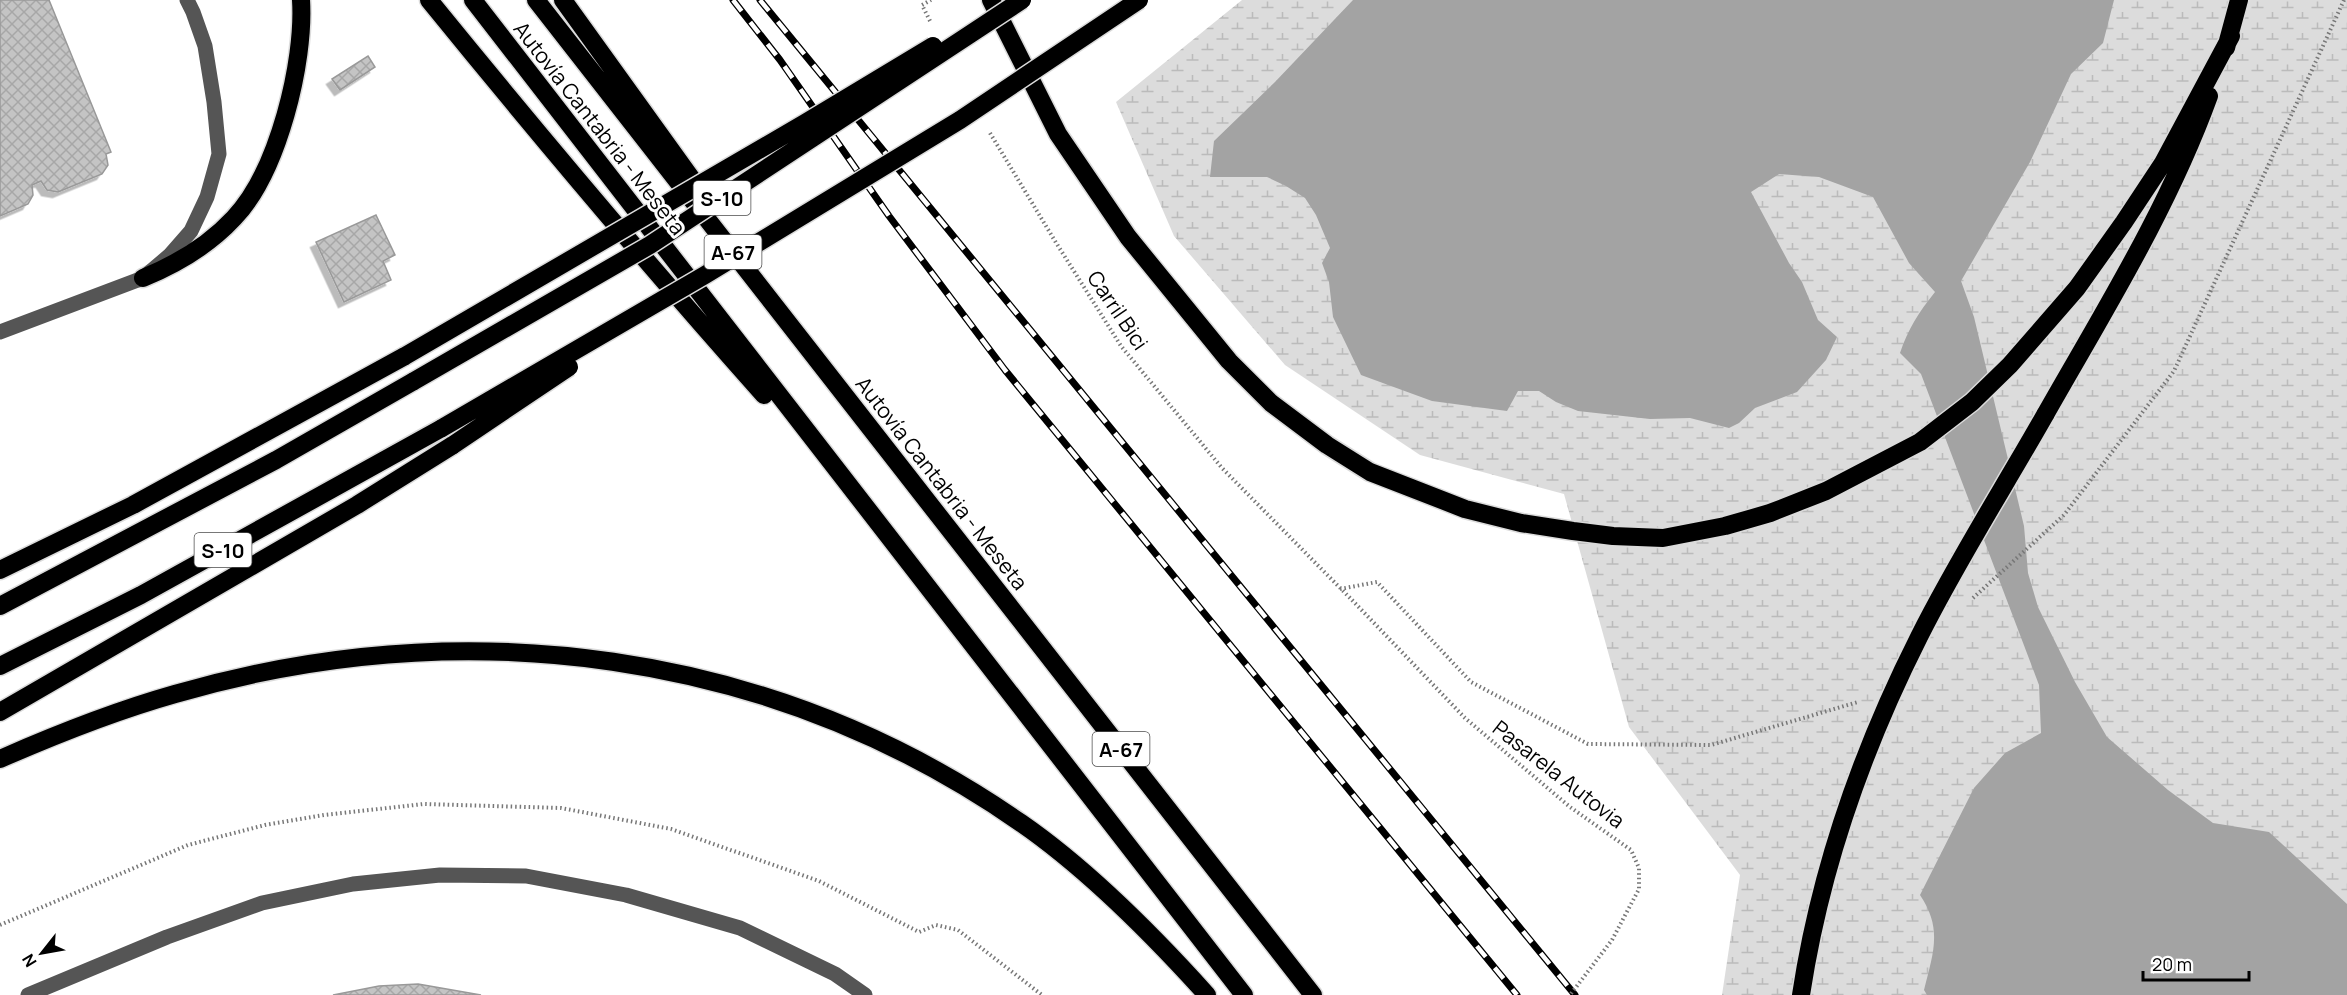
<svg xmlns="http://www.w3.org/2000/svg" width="2347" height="995" viewBox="0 0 2347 995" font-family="Manrope,sans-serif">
  <defs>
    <pattern id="wetland-marsh" width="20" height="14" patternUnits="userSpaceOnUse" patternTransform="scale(1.5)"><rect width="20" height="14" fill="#dcdcdc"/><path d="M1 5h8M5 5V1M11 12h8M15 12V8" fill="none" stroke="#bbb"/></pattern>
    <pattern id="building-cross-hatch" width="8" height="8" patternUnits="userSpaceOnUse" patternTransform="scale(1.5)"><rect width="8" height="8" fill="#c4c4c4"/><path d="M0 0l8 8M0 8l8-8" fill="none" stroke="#a7a7a7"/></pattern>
    <filter id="shadow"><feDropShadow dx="-5.5" dy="5.5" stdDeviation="0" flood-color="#0004"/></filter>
  </defs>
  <rect width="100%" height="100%" fill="#fff"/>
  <path fill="url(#wetland-marsh)" d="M1242,0H2347V995H1722L1740,875L1629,727L1564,494L1420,455L1285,365L1174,236L1116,102Z"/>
  <path fill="#a3a3a3" d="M1353,0H2114L2103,43L2071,74L2030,162L1961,281L1974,317L2024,526L2028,573L2038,607L2075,682L2107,737L2168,790L2213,823L2269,832L2347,904V995H1927L1924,990C1933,953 1943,929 1920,895L1974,788L2005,753L2041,733L2039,685L1921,374L1900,353C1908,329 1919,312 1935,292L1909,263L1873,197L1819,177L1779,174L1751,192L1789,263L1802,282L1818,320L1837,337L1826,360L1797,392L1755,408L1739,423L1729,428L1690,418L1650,419L1578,411L1556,402L1539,391H1518L1507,411L1432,401L1361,375L1333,317L1329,282L1322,263L1330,248L1316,215L1305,198L1286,186L1267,177H1210L1214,141L1275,82Z"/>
  <path fill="url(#building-cross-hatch)" stroke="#999" stroke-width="1.5" filter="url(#shadow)" d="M0,0H49L111,152L106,154L108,165L102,174L58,192L47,190L41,181L32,185L33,195L28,204L0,216Z
    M368,56L375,67L340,90L332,79Z
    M376,215L395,255L383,261L391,280L344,302L316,242Z
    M418,984L481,995H333L379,986Z"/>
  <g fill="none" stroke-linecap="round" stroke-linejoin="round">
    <g stroke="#dbdbdb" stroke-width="21">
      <path id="highway" d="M429,0C538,134 649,266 764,395
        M473,0L1244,995
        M536,0L1313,995
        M563,0L699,189
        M991,0L1058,134L1128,237L1229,361L1271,403L1327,445L1370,472L1465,509L1521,523L1573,531L1613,536L1663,538L1725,526L1770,513L1826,491L1920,442L1972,402L2010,365L2077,288L2124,222L2163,163L2231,36
        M2226,48L2239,0
        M143,278C177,264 209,245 234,218C278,172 305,62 301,0
        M2045,415C2104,311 2168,209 2209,96
        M0,570L133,505L405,356
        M0,606L276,460L414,381
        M0,666L141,595L442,428
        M0,712L357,505L453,445
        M0,759C57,734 115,711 175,694C465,610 771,649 1021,823C1089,870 1152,934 1207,995"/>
    </g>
    <path stroke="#777" stroke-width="4" stroke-dasharray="1.5 3" stroke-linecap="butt" d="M930,21L922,5L931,0
      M990,133L1055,241L1121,346L1222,468L1352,600
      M1340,589L1377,582L1471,682L1588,744L1711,745L1858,702
      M1973,598L2064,515L2174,371L2344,0
      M0,925L188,845L265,825L324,815L424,804L561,808L671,829L819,881L919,932L936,925L958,930L1042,995"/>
    <path stroke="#555" stroke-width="15" d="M0,332L143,278L170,255L191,231L207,197L219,154L214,102L205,46L193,12L187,0
      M28,995L167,937L262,903L353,884L440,875L526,876L626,895L740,928L835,974L865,995"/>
    <use href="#highway" stroke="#000" stroke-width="18"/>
    <g stroke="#000" stroke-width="7">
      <path id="rail" d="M733,0L780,60L889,216L1005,370L1517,995
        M760,0L1575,995"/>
    </g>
    <use href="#rail" stroke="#fff" stroke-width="4.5" stroke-dasharray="14" stroke-linecap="butt"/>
    <g stroke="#dbdbdb" stroke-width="21" stroke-linecap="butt">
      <path id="highway-bridge" d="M405,356L805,123L933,46
        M414,381L650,245L1022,0
        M442,428L705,275L960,120L1139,0
        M453,445L569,367
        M1801,995C1820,870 1862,750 1919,637C1957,561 2003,489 2045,415"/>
    </g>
    <path stroke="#777" stroke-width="4" stroke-dasharray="1.5 3" stroke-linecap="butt" d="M1352,600L1465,718L1570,807L1631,850L1639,868V889L1612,940L1570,995"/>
    <use href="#highway-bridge" stroke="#000" stroke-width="18"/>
  </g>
  <g text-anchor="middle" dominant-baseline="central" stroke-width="6" stroke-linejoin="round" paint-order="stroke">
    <g fill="#fff" stroke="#4c4c4c" stroke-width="1.5">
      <rect x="693.5" y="181" width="57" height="34" rx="4.5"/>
      <rect x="704.5" y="235" width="57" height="34" rx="4.5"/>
      <rect x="194.5" y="533" width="57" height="34" rx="4.5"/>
      <rect x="1092.5" y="732" width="57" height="34" rx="4.5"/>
    </g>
    <g font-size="20" font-weight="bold" fill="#000">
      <text x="722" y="198">S-10</text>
      <text x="733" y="252">A-67</text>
      <text x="223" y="550">S-10</text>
      <text x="1121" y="749">A-67</text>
    </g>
    <g font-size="21" fill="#000" stroke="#fff">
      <text transform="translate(600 128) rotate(52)">Autovía Cantabria - Meseta</text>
      <text transform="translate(1118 310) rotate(56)">Carril Bici</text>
      <text transform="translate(942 483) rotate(52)">Autovía Cantabria - Meseta</text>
      <text transform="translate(1559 774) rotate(38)">Pasarela Autovia</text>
    </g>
  </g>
  <g transform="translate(42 953) rotate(239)" stroke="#ffffff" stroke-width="4.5" paint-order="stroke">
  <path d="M0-4.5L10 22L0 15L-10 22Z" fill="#000000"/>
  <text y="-9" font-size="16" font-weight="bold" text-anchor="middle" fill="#000000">N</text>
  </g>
  <path d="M2143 971v9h106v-9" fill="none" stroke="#000000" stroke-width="3"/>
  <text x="2152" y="971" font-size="18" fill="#000000" stroke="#ffffff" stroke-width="4.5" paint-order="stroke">20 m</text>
</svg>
